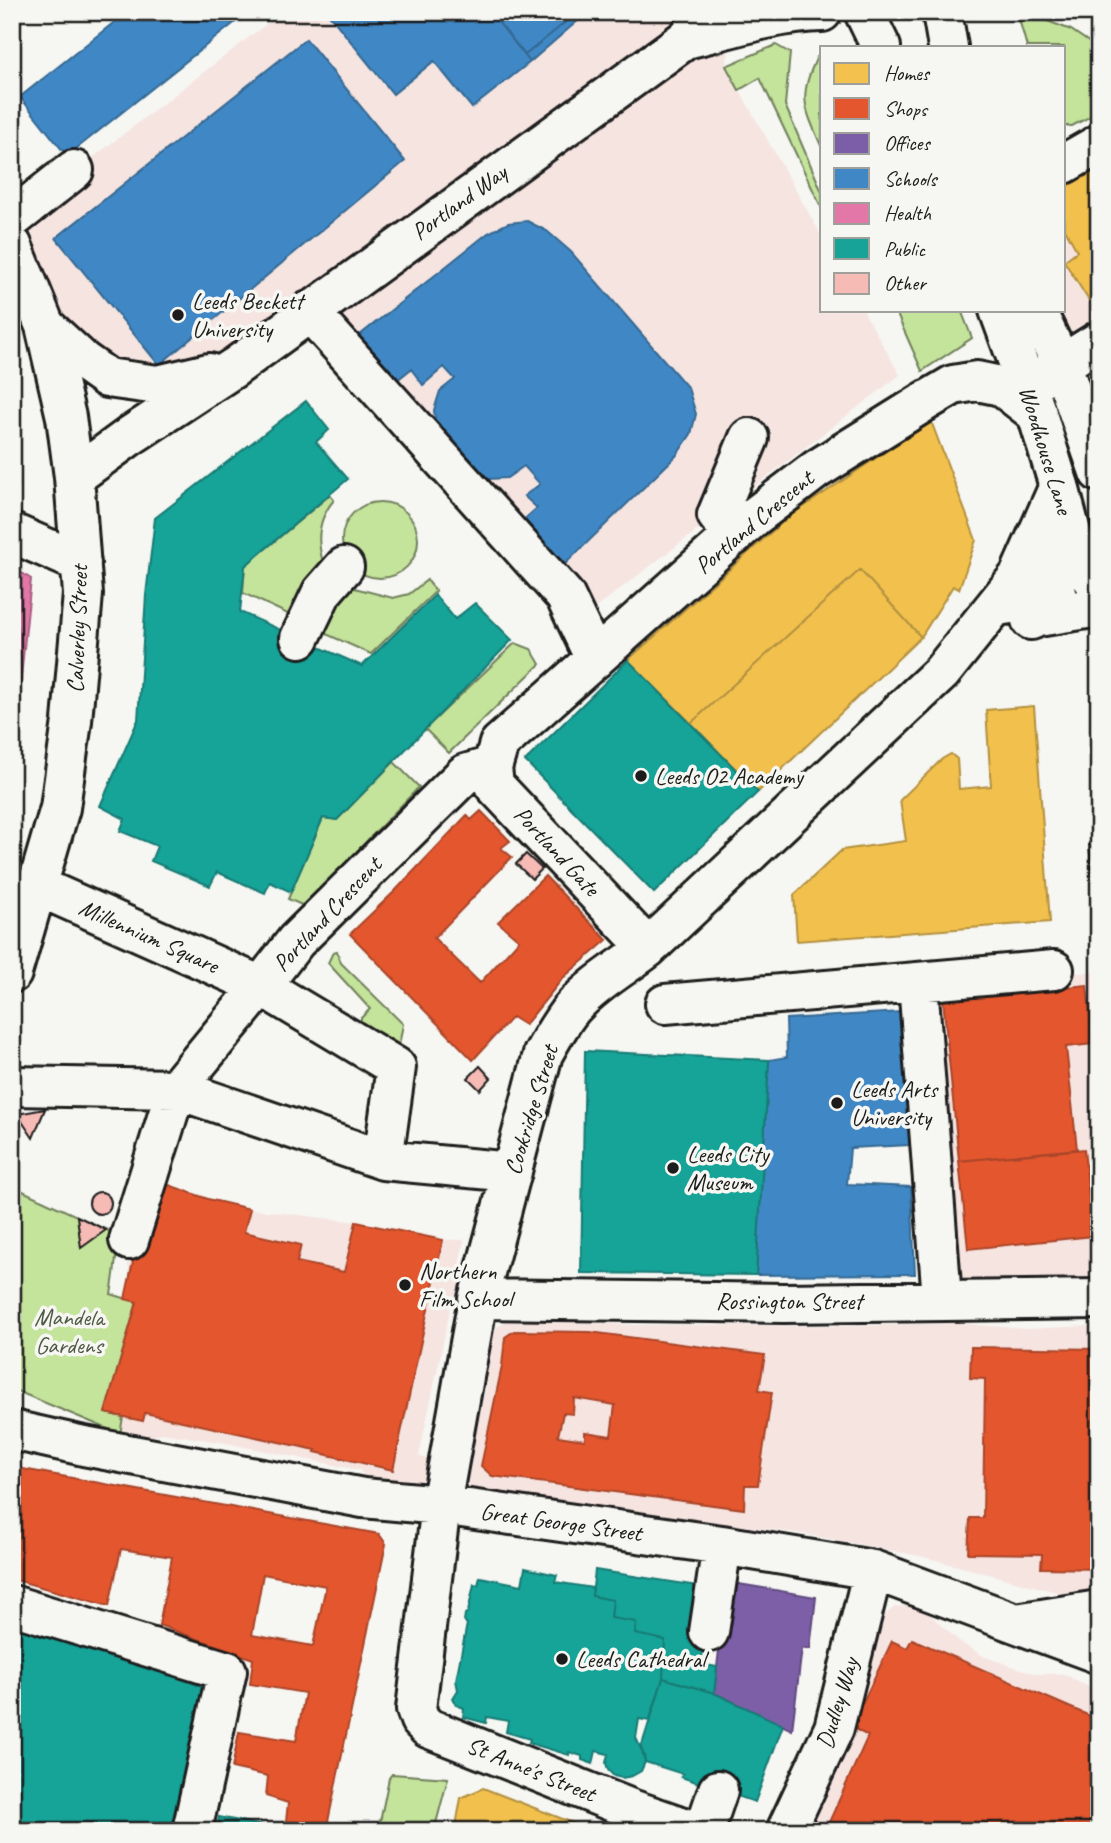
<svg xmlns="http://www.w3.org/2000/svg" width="1111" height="1843" viewBox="0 0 1111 1843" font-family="Caveat,sans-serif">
  <rect width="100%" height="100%" fill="#f6f6f2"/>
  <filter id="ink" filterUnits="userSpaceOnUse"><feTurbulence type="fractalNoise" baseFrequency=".0143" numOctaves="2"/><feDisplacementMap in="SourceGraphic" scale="14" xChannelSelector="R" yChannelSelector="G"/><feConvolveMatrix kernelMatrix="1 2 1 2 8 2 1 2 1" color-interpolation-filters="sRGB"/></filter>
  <g filter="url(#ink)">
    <path fill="#f6e4e0" d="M282,12H736L726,66L822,237V310H863L900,375L577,622L309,311L235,367L112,366L54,319L12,220Z
      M1099,132V392L1094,389L1090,379L1097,361L1081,334H1072L1064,331L1054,310H1064V154Z
      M12,432L22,488L12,484Z
      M1099,971V1295L960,1286L931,988Z
      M155,1180L208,1199L250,1209L356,1222L443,1240H464L458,1270L466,1272L473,1300L451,1305L419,1456L434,1463L431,1472L423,1481L413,1488L372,1483L359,1470L221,1442L161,1433L150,1437L98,1425L137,1302L125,1252Z
      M522,1320L638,1325L853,1326L956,1323L1026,1329L1090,1326L1099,1320V1598L1068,1595L920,1556L804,1534L684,1518L460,1497V1470L469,1464L488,1378L485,1369L489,1344L497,1327L507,1321Z
      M908,1606L929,1614L961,1643L985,1657L1036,1674H1063L1099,1691V1831H805L871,1645L884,1616L895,1607Z"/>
    <path fill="#c4e39b" stroke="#70805c" stroke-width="2" d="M1017,12H1024L1071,30L1099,49V112L1072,126H1064V47H1027Z
      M1050,12H1099V27L1053,13Z
      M776,45L790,53L785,105L822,192V209L760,78L739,90L726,66Z
      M817,57H822V148C805,108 797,98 817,57Z
      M895,310H961L972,338L922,371Z
      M330,495L334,500C316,521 316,544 325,568C302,583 299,590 294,617L243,593L245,566Z
      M342 540a38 38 0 1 1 76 0a38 38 0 1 1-76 0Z
      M427,580L436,591L371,654L315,629C329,615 342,605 343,585L393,598L409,594Z
      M515,643L531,649L540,664L449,753L425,729Z
      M394,762L419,787L304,906L288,899L323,818L337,820Z
      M337,951L341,963L403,1024L396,1062L361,1026V1018L370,1009L328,963L333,952Z
      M12,1186L120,1236C115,1256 115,1274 111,1294L137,1302L105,1413L123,1417L120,1434L12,1389Z
      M392,1774L448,1778L434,1831H382L380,1822L389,1778Z"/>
    <path fill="#f2c14e" stroke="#b2903f" stroke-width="2" d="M1099,165V315H1098L1064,261L1077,251L1064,227V186Z
      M931,421L976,540L959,589L953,586L921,637L860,570L691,723L628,660L787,518Z
      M860,570L921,637L758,792L691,723Z
      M1034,706L1050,922L797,941L794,895L842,850L906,841L900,800L942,759L951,754L957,759L959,789L991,786L986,710Z
      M483,1788L578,1825L577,1831H455L461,1798Z"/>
    <path fill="#e4572e" stroke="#a84529" stroke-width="2" fill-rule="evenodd" d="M481,811L510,841L501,848L512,857L434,938L480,983L519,940L498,922L545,876L607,940L563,978L525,1025L512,1017L473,1060L350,934L395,891L467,815L471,820Z
      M1087,985L1093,1044L1066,1047L1077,1149L959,1161L943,999Z
      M1084,1149L1093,1236L968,1249L959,1161Z
      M155,1180L208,1199L250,1209L244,1232L301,1245L297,1262L344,1272L356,1222L443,1240L393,1470L315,1452L316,1450L145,1413L143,1421L105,1413L137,1302L125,1299L137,1243Z
      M514,1331L590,1332L765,1355L759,1390L772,1392L758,1485H745L744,1509L492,1476L481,1466L502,1366L505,1337ZM574,1398L615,1405L611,1436L585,1432V1440L558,1436L563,1413L573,1414Z
      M971,1347L1099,1349V1390H1094L1092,1524H1099V1569L1041,1568L1042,1554L968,1553L970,1518H983L985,1379L970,1378Z
      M12,1467L379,1534L386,1544L326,1831L285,1830L288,1803L266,1796L268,1776L232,1768L239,1732L296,1741L305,1693L250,1684L253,1659L159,1625L172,1557L121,1549L109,1606L12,1579ZM263,1574L326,1586L313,1646L252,1635Z
      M912,1639L1099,1720V1814L1094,1831H825L868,1736L851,1727L892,1641L907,1648Z"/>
    <path fill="#7b5ea7" stroke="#5e4a7d" stroke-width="2" d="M727,1582L816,1597L810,1649L802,1648L792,1730L714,1693Z"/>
    <path fill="#3f88c5" stroke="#346892" stroke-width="2" d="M127,12H248L67,156L20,97Z
      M327,12H490L530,62L472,108L434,61L393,94Z
      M490,12H578L525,55Z
      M490,12H588L530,62Z
      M306,39L405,161L159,365L56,238Z
      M527,221L547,231L571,252L688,388L696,414L691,434L676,456L561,568L521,522L537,508L524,496L540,484L524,466L507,478L488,479L473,475L436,432L434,410L440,391L455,379L444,367L423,385L411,369L391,385L355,339L488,233L508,223Z
      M901,1012L910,1145L850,1148L847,1184L911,1187L915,1274L756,1275L769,1060L787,1057L786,1019Z"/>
    <path fill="#e377a8" stroke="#a75c7e" stroke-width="2" d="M12,567L31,579L12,765Z"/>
    <path fill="#17a398" stroke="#187a73" stroke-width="2" d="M306,401L329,430L316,442L348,479L245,566L240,612L362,666L435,595L455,619L475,603L512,640L337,820L323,818L291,892L270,882L265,893L217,872L210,886L151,861L157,846L120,831L125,819L100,806L138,720L146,595L155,518Z
      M628,660L758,792L654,893L525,761Z
      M585,1051L769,1060L756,1275L581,1273Z
      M525,1568L557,1575L555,1582L593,1588L592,1596L613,1600L611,1618L636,1622L635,1634L665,1640L663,1678L650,1721L639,1719L636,1738L644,1755L645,1762L641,1771L632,1776L622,1778L614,1776L608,1770L606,1763L608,1754L596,1751L593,1764L582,1760V1756L569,1752V1755L529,1743L530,1739L506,1732L508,1721L487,1717L486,1723L463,1717L464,1708L456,1705L453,1698L458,1690L456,1680L467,1624L464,1621L465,1614L468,1612L474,1584L478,1585L480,1577L522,1585Z
      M595,1570L711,1588L701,1664L717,1667L714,1693L663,1678L665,1640L635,1634L636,1622L611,1618L613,1600L592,1596Z
      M12,1620L51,1630L203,1687L210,1708L180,1831H12Z
      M663,1678L714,1693L783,1725L755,1802L681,1777L683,1774L645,1762L641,1748Z
      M219,1817L285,1830L288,1831H217Z"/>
    <path fill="#f7bbb6" stroke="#1c1c1c" stroke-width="2" d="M1095,842L1099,888L1093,890L1089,843Z
      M526,854L542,869L532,879L516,864Z
      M480,1066L491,1078L480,1090L468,1078Z
      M45,1109L33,1138L17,1114Z
      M89 1203a11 11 0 1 1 22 0a11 11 0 1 1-22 0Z
      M77,1216L106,1230L81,1248Z"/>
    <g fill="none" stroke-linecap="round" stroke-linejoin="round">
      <g stroke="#1c1c1c" stroke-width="44">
        <path id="minor" d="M686,39C731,28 776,13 822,12
          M1064,164L1099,144
          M12,219L74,170
          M12,245L45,326L66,417L74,477L83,594L72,721L60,808L12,973
          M309,311L565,596L595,659
          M45,326L83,361L107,378L158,385L209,373
          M1035,381L1099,341
          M74,477L130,436L235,367L686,39L709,12
          M12,533L81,563
          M734,536L717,515L749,438
          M1044,541L1058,597L1004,605L1024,578Z
          M1031,620L1038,617L1099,607
          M300,638L322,592L344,567
          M37,886L261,986L296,941L465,774L482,769L492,768
          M648,948L494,785L492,768L499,744L754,517L817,469L926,401L953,385L977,381L1001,386L1037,414
          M918,983L942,1299
          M665,1004L1054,970
          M12,1086L176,1089L261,986L396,1067L383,1160
          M129,1240L176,1089L383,1160L512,1172
          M478,1299L783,1303L1099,1299
          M12,1430L84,1446L363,1498L441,1505L722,1545L873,1570L1099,1654
          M12,1605L227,1671L192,1831
          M1016,1623L1099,1610
          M709,1632L722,1545
          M695,1831L631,1809L428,1728L420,1720L416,1709L441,1505L478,1299L543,1054C552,1038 561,1021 573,1007C594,984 623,967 648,948L941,673L1019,576L1059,486
          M704,1831L718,1790
          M786,1831L834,1728L873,1570"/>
      </g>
      <g stroke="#1c1c1c" stroke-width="44">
        <path id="highway" d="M864,12L881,47
          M942,12L948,47
          M999,310L1037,414L1059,486L1078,559L1099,587
          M1036,310L1061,363L1099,472"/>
      </g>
      <use href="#minor" stroke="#f6f6f2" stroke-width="38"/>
      <use href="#highway" stroke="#f6f6f2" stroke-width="38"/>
    </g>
  </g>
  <g fill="#1c1c1c" stroke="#f6f6f2" stroke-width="2.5">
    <circle cx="178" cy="315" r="7"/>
    <circle cx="641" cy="776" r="7"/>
    <circle cx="837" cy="1103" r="7"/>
    <circle cx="673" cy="1168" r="7"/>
    <circle cx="405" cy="1285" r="7"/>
    <circle cx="562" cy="1659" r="7"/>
  </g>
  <g text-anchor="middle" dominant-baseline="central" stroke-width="7" stroke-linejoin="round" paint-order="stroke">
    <g font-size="24" fill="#1c1c1c" stroke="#f6f6f2">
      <text transform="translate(459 202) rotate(-36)">Portland Way</text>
      <text transform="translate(1046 450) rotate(73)">Woodhouse Lane</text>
      <text transform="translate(754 522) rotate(-40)">Portland Crescent</text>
      <text transform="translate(77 629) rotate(-88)">Calverley Street</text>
      <text transform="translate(557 851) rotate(47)">Portland Gate</text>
      <text transform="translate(327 914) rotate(-47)">Portland Crescent</text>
      <text transform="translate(149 936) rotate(24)">Millennium Square</text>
      <text transform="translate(531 1110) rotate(-73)">Cookridge Street</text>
      <text x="789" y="1301">Rossington Street</text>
      <text transform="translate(561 1522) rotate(8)">Great George Street</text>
      <text transform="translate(837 1703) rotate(-73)">Dudley Way</text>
      <text transform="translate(531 1769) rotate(22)">St Anne's Street</text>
    </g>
    <g font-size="24" fill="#1c1c1c" stroke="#f6f6f2" text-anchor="start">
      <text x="192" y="301">Leeds Beckett<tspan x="192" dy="28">University</tspan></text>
      <text x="655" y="776">Leeds O2 Academy</text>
      <text x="851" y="1089">Leeds Arts<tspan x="851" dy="28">University</tspan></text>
      <text x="687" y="1154">Leeds City<tspan x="687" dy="28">Museum</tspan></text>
      <text x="419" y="1271">Northern<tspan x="419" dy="28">Film School</tspan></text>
      <text x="576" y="1659">Leeds Cathedral</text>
    </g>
    <g font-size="24" fill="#4e5842" stroke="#f6f6f2">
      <text x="69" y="1317">Mandela<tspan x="69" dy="28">Gardens</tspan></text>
    </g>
  </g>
  <rect width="1111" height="1843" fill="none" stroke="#f6f6f2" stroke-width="42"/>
  <rect x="21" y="21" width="1069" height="1801" fill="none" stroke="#1c1c1c" stroke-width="2.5" filter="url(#ink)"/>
  <rect x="820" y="46" width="245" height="266" fill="#f6f6f2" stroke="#9f9f9c" stroke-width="2"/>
  <rect x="834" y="63" width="35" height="21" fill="#f2c14e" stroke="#9f9f9c" stroke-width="2"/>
  <text x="884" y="80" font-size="21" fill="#1c1c1c">Homes</text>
  <rect x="834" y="98" width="35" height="21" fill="#e4572e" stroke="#9f9f9c" stroke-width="2"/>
  <text x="884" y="116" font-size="21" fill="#1c1c1c">Shops</text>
  <rect x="834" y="133" width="35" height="21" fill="#7b5ea7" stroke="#9f9f9c" stroke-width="2"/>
  <text x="884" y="150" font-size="21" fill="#1c1c1c">Offices</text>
  <rect x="834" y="168" width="35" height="21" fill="#3f88c5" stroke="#9f9f9c" stroke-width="2"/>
  <text x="884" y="186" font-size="21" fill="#1c1c1c">Schools</text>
  <rect x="834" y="203" width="35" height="21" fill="#e377a8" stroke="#9f9f9c" stroke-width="2"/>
  <text x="884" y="220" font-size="21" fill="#1c1c1c">Health</text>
  <rect x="834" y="238" width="35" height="21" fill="#17a398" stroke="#9f9f9c" stroke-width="2"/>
  <text x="884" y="256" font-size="21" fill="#1c1c1c">Public</text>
  <rect x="834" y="273" width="35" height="21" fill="#f7bbb6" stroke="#9f9f9c" stroke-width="2"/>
  <text x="884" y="290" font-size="21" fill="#1c1c1c">Other</text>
</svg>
